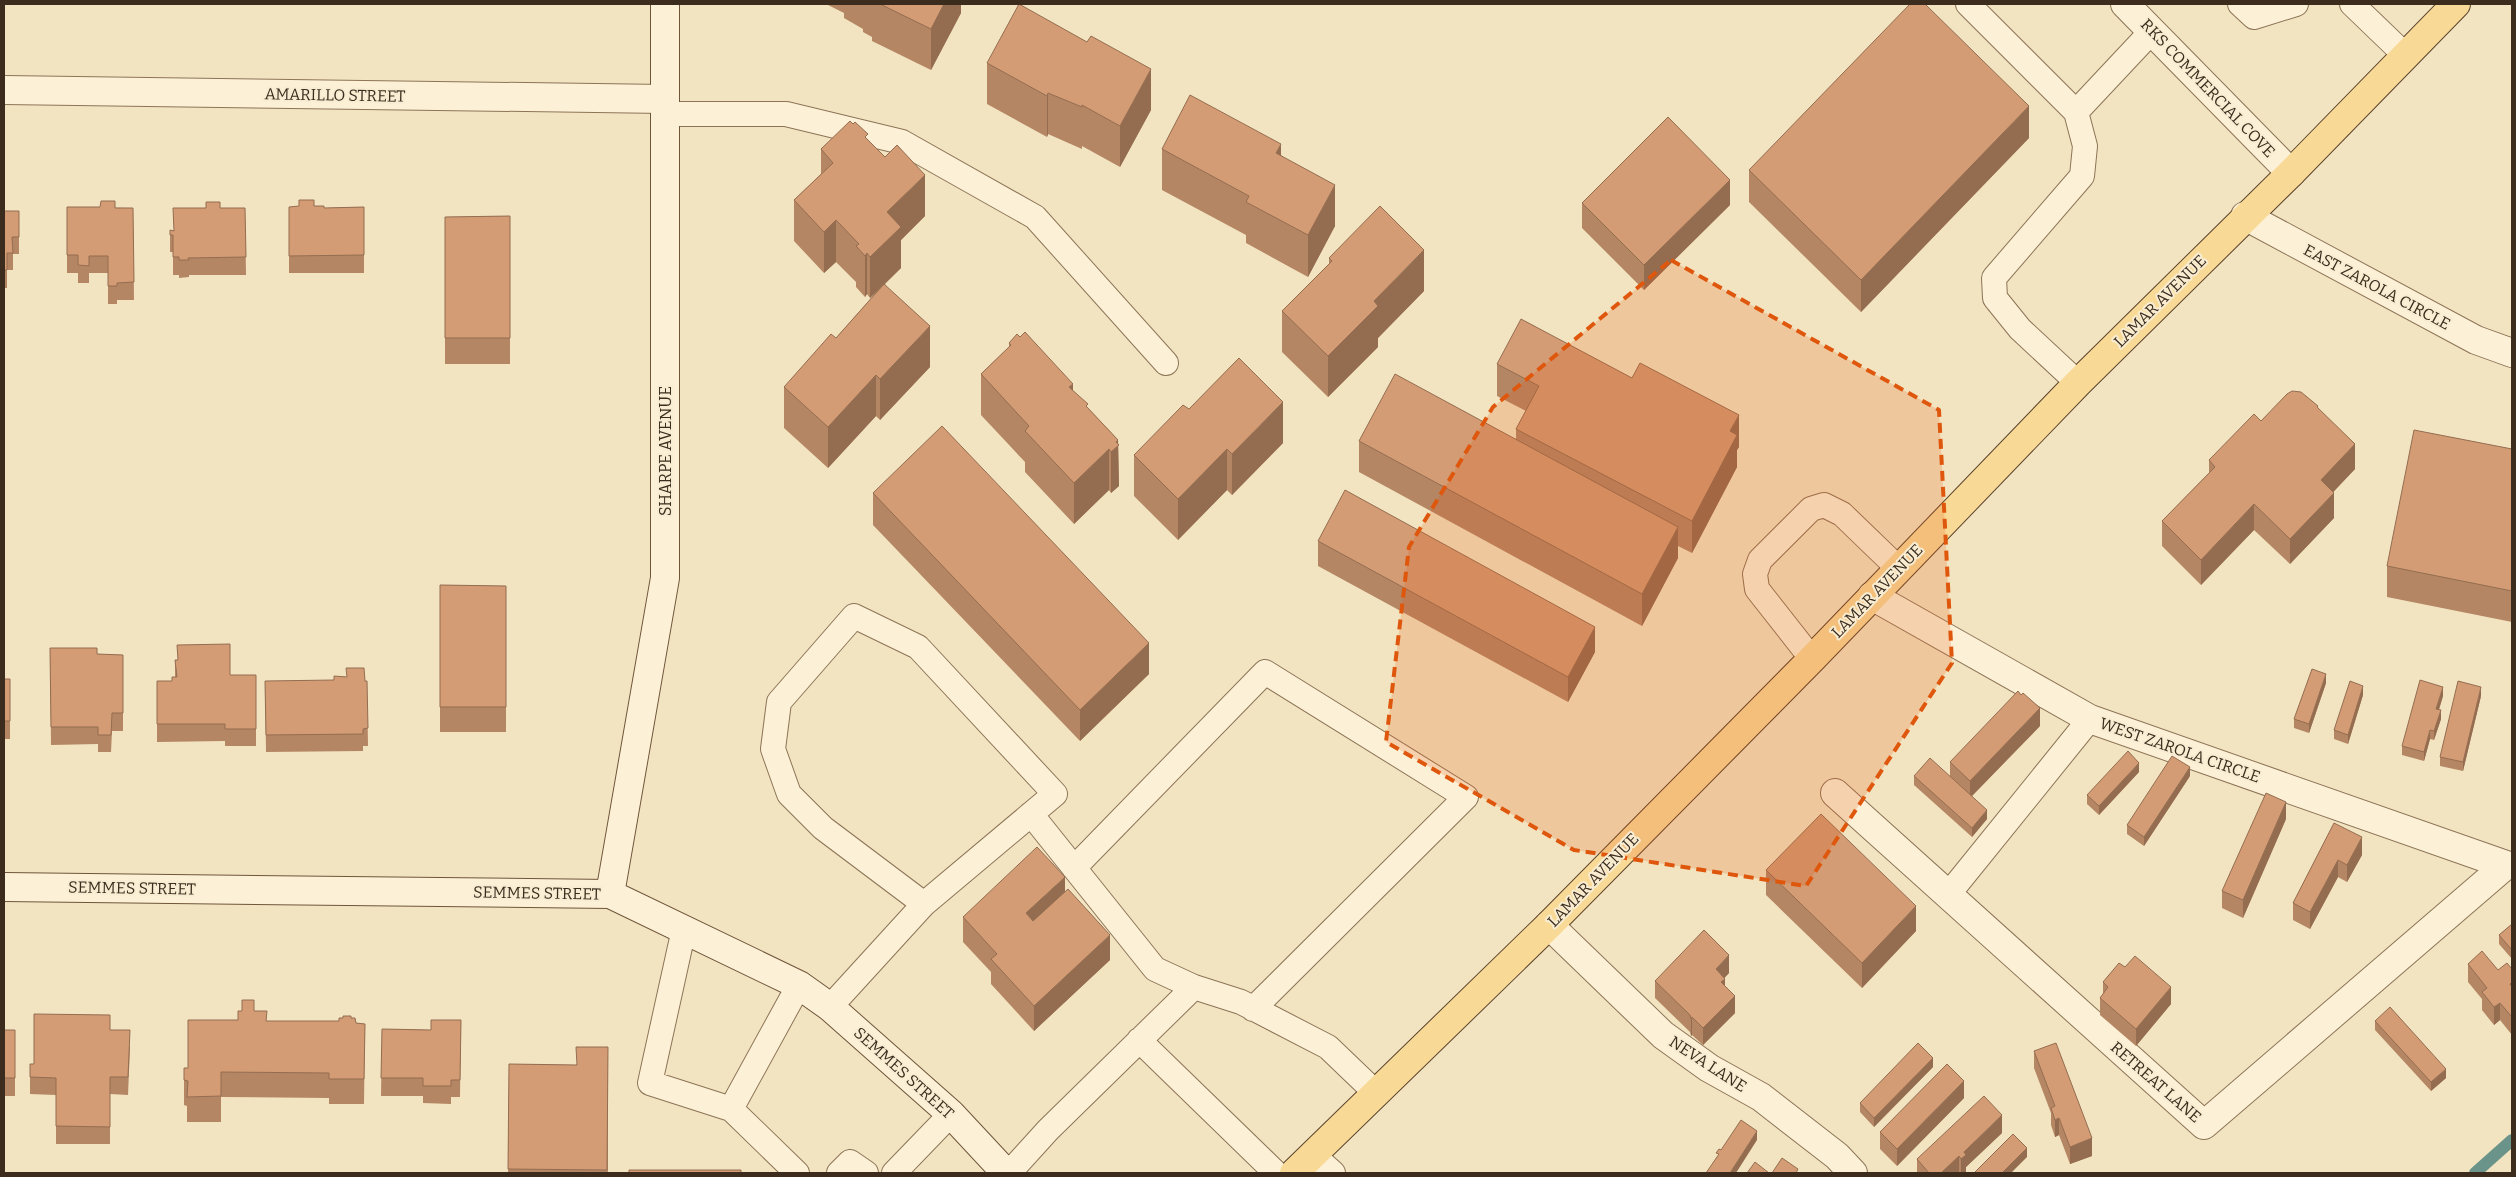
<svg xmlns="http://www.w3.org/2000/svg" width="2516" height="1177" viewBox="0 0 2516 1177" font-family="Bitter,serif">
  <rect width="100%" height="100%" fill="#f2e4c1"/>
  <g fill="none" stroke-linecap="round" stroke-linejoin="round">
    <path stroke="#6a9389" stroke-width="12" d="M2475,1173L2512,1140"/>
    <g stroke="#8d7457" stroke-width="26">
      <path id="lane" d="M1968,4L2076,112L2085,146L2082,176L1994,278L1995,298L2020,329L2078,383
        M2240,4L2254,17L2296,4
        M2352,4L2405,55
        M2076,112L2152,31
        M666,114H786L902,142L1035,217L1166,363
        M1812,659L1757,589L1755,574L1760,560L1811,509L1824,505L1842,514L1899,569
        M1031,814L1155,969L1194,987L1241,1002L1328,1047L1376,1093
        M1074,868L1265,672L1466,797L1253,1009
        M1947,896L2090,719
        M684,929L650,1083L731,1109L799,985
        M830,1007L924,904L823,828L789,794L773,749L779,702L854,616L918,647L1055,794L924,904
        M1139,1040L1276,1173
        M731,1109L797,1173
        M1313,1155L1333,1173
        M839,1173L850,1162L866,1173
        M894,1173L951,1114
        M1009,1173L1048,1130L1194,987"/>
    </g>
    <g stroke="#8d7457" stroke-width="30">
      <path id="street" d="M2125,4L2291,173
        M4,90L665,99
        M2245,216L2476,340L2512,353
        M1835,793L2204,1125L2506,865L2090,719L1872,596
        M1549,925L1663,1035L1709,1068L1761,1097L1837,1156L1853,1173"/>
    </g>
    <g stroke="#6f553a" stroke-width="30">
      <path id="secondary" d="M4,887L610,894L799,985L830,1007L951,1114L1006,1173
        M610,894L665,578V4"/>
    </g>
    <g stroke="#5b422c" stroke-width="30">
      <path id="primary" d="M1294,1173L1549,925L1812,659L2078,383L2291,173L2456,4"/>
    </g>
    <use href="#lane" stroke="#fcf0d6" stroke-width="24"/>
    <use href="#street" stroke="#fcf0d6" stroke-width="28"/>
    <use href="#secondary" stroke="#fcf0d6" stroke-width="28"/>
    <use href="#primary" stroke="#f8da96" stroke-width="28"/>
  </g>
  <path fill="#b58664" d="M826,4H961V13L931,70L872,41V37L863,32V29L844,18V13Z
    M987,63L1151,110L1120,167L1082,146V149L1048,134L1047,137L987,104Z
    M2029,138L1861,312L1749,202V170Z
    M868,140L925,216L901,240V268L885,284L930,367L880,420L876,416L828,468L784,428V387L836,338L881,287L870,298L867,294L865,297L856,287V282L836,262L824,273L794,241V200L821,174V149Z
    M1162,149L1281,155L1335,226L1308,277L1246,243V235L1162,190Z
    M1582,203L1730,205L1644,290L1582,228Z
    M67,207L133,208L134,300H117V304H108V273H89V283H78V273H67Z
    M289,207L324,208L364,207V273H289Z
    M220,208H245L246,275H189V277L179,278V275H173V252H170V230L173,231Z
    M4,211H19V254H13V270H7V288H4Z
    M510,216V364H445V217Z
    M1329,258L1424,291L1378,338V347L1328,397L1282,352V311L1329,264Z
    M1009,343L1073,391L1088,408L1118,440L1119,486L1111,493L1109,490L1074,524L1025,472V462L981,415V374L1009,347Z
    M1497,364L1739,447L1737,450V467L1692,553L1678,546V558L1642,626L1359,472V441L1516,439V429L1526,411L1497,396Z
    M2318,408L2355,469L2333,492L2334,518L2290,564L2254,530L2201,585L2162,546V521L2209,473V460L2261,421Z
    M1189,409L1283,443L1232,495L1227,490L1178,540L1134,496V455Z
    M2512,449V622L2387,597V566Z
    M873,493L1149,674L1080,741L873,525Z
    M1318,541L1595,652L1568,702L1318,566Z
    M440,585L506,586V732H440Z
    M50,648L97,654L123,655V731H112L111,752H98V744L51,745Z
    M175,660L230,675H256V746H225V741L157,742V681H172L175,677Z
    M4,679H10V739H4Z
    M265,681H367L368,746H363V751L266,752Z
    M2326,683L2309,733L2294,728V719Z
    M2363,695L2348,744L2334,739V730Z
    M2443,696L2439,710L2441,719L2434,740L2430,739L2424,761L2402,755V746Z
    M2481,696L2463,771L2440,766V757Z
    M2040,726L1972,796L1987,819L1972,837L1914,785V776H1950V762Z
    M2139,772L2099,815L2087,804V795Z
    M2190,776L2144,846L2127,834V825Z
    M2286,819L2243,918L2222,908V891Z
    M2334,823L2362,855L2347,882L2338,877L2310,929L2293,920V903Z
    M1766,870L1916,931L1862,988L1766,895Z
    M1065,891L1110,960L1034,1031L991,984V972L963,942V917Z
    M2512,924V959L2499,944V935Z
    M2468,964L2498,970L2512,969V1035L2500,1020L2494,1025L2482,1010V999L2468,982Z
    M1729,973L1724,978L1725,986L1735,1013L1703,1045L1692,1035L1691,1036L1690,1032L1655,998V981Z
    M2103,982L2171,1004L2136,1046L2100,1015V998L2103,994Z
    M254,1011L267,1021H339L351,1018L356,1023L365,1024L364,1104H329V1098L221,1097V1122H187V1106L184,1105V1068H188L238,1020Z
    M461,1020L460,1097H451V1104L423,1103V1096H381L382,1029L431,1030Z
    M2375,1021L2446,1078L2431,1091L2375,1030Z
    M4,1030H15V1096H4Z
    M110,1030L130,1047L128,1095L110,1094V1144H56V1095L30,1094V1064H34Z
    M608,1047V1173H508L509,1064L576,1065Z
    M2034,1051L2092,1156L2070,1164L2059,1135L2055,1137L2051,1125V1113L2034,1068Z
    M1933,1067L1874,1127L1860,1112V1103Z
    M1964,1098L1897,1166L1880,1149V1132Z
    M2002,1133L1966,1167V1172L1965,1173H1917V1159Z"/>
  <path fill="#946d51" d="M944,4H961V13L931,70V29Z
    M1151,69V110L1120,167V126Z
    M1048,93V134L1047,137V96Z
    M2029,106V138L1861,312V280Z
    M1281,144V185L1276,153Z
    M925,175V216L901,240V268L870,298V257L887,212Z
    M1730,180V205L1644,290V265Z
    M1335,185V226L1308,277V235Z
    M836,220V262L824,273V232Z
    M1424,250V291L1378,338V347L1328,397V356L1374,301Z
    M867,253V294L865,297V256Z
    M930,326V367L880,420V379Z
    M876,375V416L828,468V427Z
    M1073,384V425L1069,387Z
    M1283,402V443L1232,495V454Z
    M1739,415V447L1737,450V467L1692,553V521L1730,431Z
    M1118,440L1119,486L1111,493V452L1116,442Z
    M2355,444V469L2321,505V480Z
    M1109,449V490L1074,524V483Z
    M1227,449V490L1178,540V499Z
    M2334,493V518L2290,564V539Z
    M2254,504V530L2201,585V560Z
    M1678,527V558L1642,626V594Z
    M1595,627V652L1568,702V677Z
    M1149,643V674L1080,741V710Z
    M2326,674V683L2309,733V724Z
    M2363,686V695L2348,744V735Z
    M2443,687V696L2436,718V709Z
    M2481,687V696L2463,771V762Z
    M2040,708V726L1970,798V781Z
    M2441,710V719L2434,740V731Z
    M2430,730V739L2424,761V752Z
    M2139,763V772L2099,815V806Z
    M2190,767V776L2144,846V837Z
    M2286,802V819L2243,918V900Z
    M1987,810V819L1972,837V828Z
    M2362,837V855L2347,882V865Z
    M2338,860V877L2310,929V912Z
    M1065,877V902L1026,938V913Z
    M1916,906V931L1862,988V963Z
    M1110,935V960L1034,1031V1006Z
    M1729,955V973L1716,987V969Z
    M1725,979V996L1721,982Z
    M2171,987V1004L2136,1046V1029Z
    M1735,996V1013L1703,1045V1028Z
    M2500,1003V1020L2494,1025V1007Z
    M1692,1017V1035L1691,1036V1019Z
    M1933,1058V1067L1874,1127V1118Z
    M2446,1069V1078L2431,1091V1082Z
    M1964,1081V1098L1897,1166V1149Z
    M2002,1115V1133L1966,1167V1172L1965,1173H1961V1159L1964,1152Z
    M2059,1118V1135L2055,1137V1120Z
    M1757,1131V1140L1736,1173H1730Z
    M2092,1138V1156L2070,1164V1147Z
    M2027,1148V1157L2011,1173H2002Z
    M1959,1156V1173H1941Z"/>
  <path fill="#d39c74" stroke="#946d51" d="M880,4H944L931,29Z
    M1019,4L1087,42L1091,36L1151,69L1120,126L1082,105V107L1048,93L1047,96L987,63Z
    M1910,4H1925L2029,106L1861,280L1749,170Z
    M1190,95L1281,144L1276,153L1335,185L1308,235L1246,202L1249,196L1162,149Z
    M1668,117L1730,180L1644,265L1582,203Z
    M850,121L853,124L855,122L868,134L865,137L885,157L897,145L925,175L887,212L901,227L870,257L867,253L865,256L856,246L859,244L836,220L824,232L794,200L833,163L821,149Z
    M299,200H314V206H324V208L364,207V255L289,256V207L299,206Z
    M101,201H115V208H133L134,282L117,283V286H108V256H89V266L78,265V255H67V207H100Z
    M206,202H220V208H245L246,257L188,258L189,260H179V257H173V235H170V230L174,231L173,208H206Z
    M1380,206L1424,250L1374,301L1378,306L1328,356L1282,311L1332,261L1329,258Z
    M4,211H19V237H12L13,253H7V270H4Z
    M510,216V338H445V217Z
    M884,284L930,326L880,379L876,375L828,427L784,387L831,334L836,338Z
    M1521,319L1632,378L1640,363L1739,415L1730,431L1737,435L1692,521L1516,429L1539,386L1497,364Z
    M1025,332L1073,384L1069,387L1088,404L1086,406L1118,440L1116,442L1119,445L1111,452L1109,449L1074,483L1025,431L1029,426L981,374L1011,345L1009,343L1017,334L1020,337Z
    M1239,358L1283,402L1232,454L1227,449L1178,499L1134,455L1183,405L1189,409Z
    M1395,374L1678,527L1642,594L1359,441Z
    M2292,391L2301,392L2318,406L2317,407L2355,444L2321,480L2334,493L2290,539L2254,504L2201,560L2162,521L2215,467L2209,460L2254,414L2261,421L2287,394Z
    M942,426L1149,643L1080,710L873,493Z
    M2414,430L2512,449V591L2387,566Z
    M1345,490L1595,627L1568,677L1318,541Z
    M440,585L506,586V707H440Z
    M230,644V675H256V729H225V724H157V681H172V677H177L175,660H178L177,645Z
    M50,648H97V654L123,655V713H112L111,735H98V727H51Z
    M346,668H364L365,681H367L368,728L363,729V734L266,735L265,681L334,680V676L347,677Z
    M2312,669L2326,674L2309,724L2294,719Z
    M4,679H10V721H4Z
    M2420,680L2443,687L2436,709L2441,710L2434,731L2430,730L2424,752L2402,746Z
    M2350,681L2363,686L2348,735L2334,730Z
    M2458,681L2481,687L2463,762L2440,757Z
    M2018,691L2021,695L2023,693L2040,708L1970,781L1950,762Z
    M2128,751L2139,763L2099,806L2087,795Z
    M2172,756L2190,767L2144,837L2127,825Z
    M1930,758L1987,810L1972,828L1914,776Z
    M2266,793L2286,802L2243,900L2222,891Z
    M1821,814L1916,906L1862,963L1766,870Z
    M2334,823L2362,837L2347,865L2338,860L2310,912L2293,903Z
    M1037,847L1065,877L1026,913L1033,921L1068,889L1110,935L1034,1006L991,959L997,954L963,917Z
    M2512,924V950L2499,935Z
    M1704,930L1729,955L1716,969L1725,979L1721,982L1735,996L1703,1028L1692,1017L1691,1019L1690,1015L1655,981Z
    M2482,951L2498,970L2507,963L2512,969V982L2510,984L2512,987V1017L2500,1003L2494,1007L2482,992L2487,988L2468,964Z
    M2135,956L2171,987L2136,1029L2100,998L2108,987L2103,982L2119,963L2125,967Z
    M242,1000H254V1011H267L266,1021H339V1018H343V1016H351V1018H355L356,1023L365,1024L364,1079H329V1073L221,1072V1096L187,1097L188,1081L184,1080V1068H188V1020H238V1011H242Z
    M2390,1007L2446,1069L2431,1082L2375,1021Z
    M34,1014L110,1015V1030H130L128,1077H110V1127L56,1126V1078L30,1077V1064H34Z
    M431,1020H461L460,1080H451V1086H423V1078H381L382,1029L431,1030Z
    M4,1030H15V1078H4Z
    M1918,1043L1933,1058L1874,1118L1860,1103Z
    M2056,1043L2092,1138L2070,1147L2059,1118L2055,1120L2051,1108L2055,1106L2034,1051Z
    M576,1047H608L607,1170L508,1169L509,1064L577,1065Z
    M1947,1064L1964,1081L1897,1149L1880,1132Z
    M1984,1096L2002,1115L1964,1152L1966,1155L1961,1159L1959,1156L1941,1173H1929L1917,1159Z
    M1741,1120L1757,1131L1730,1173H1706L1719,1154L1716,1153L1719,1149L1721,1150Z
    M2013,1134L2027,1148L2002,1173H1974Z
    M1782,1158L1798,1169L1796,1173H1772Z
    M1755,1162L1769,1173H1747Z
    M629,1170H741V1173H629Z"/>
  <path fill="#df570d" fill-opacity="0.2" stroke="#df570d" stroke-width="4" stroke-dasharray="10 6" stroke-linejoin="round" d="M1671,260L1939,410L1952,663L1806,886L1574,850L1386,742L1409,547L1493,407Z"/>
  <g text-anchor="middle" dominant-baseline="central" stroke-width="4" stroke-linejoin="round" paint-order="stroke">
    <g font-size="16" fill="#3c2c1d" stroke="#f8edd2">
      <text transform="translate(2208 88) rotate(46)">RKS COMMERCIAL COVE</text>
      <text transform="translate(335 95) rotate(1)">AMARILLO STREET</text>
      <text transform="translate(2377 287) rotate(28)">EAST ZAROLA CIRCLE</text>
      <text transform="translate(2160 301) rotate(-45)">LAMAR AVENUE</text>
      <text transform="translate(665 451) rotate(-90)">SHARPE AVENUE</text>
      <text transform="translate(1877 591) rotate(-46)">LAMAR AVENUE</text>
      <text transform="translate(2180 750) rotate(19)">WEST ZAROLA CIRCLE</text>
      <text transform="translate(1593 880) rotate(-46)">LAMAR AVENUE</text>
      <text transform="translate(132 888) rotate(1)">SEMMES STREET</text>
      <text transform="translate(537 893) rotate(1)">SEMMES STREET</text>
      <text transform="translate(1708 1064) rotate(33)">NEVA LANE</text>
      <text transform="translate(904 1073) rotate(42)">SEMMES STREET</text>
      <text transform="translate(2156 1082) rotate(41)">RETREAT LANE</text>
    </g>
  </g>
  <rect width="2516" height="1177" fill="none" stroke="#3c2c1d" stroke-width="10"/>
</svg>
